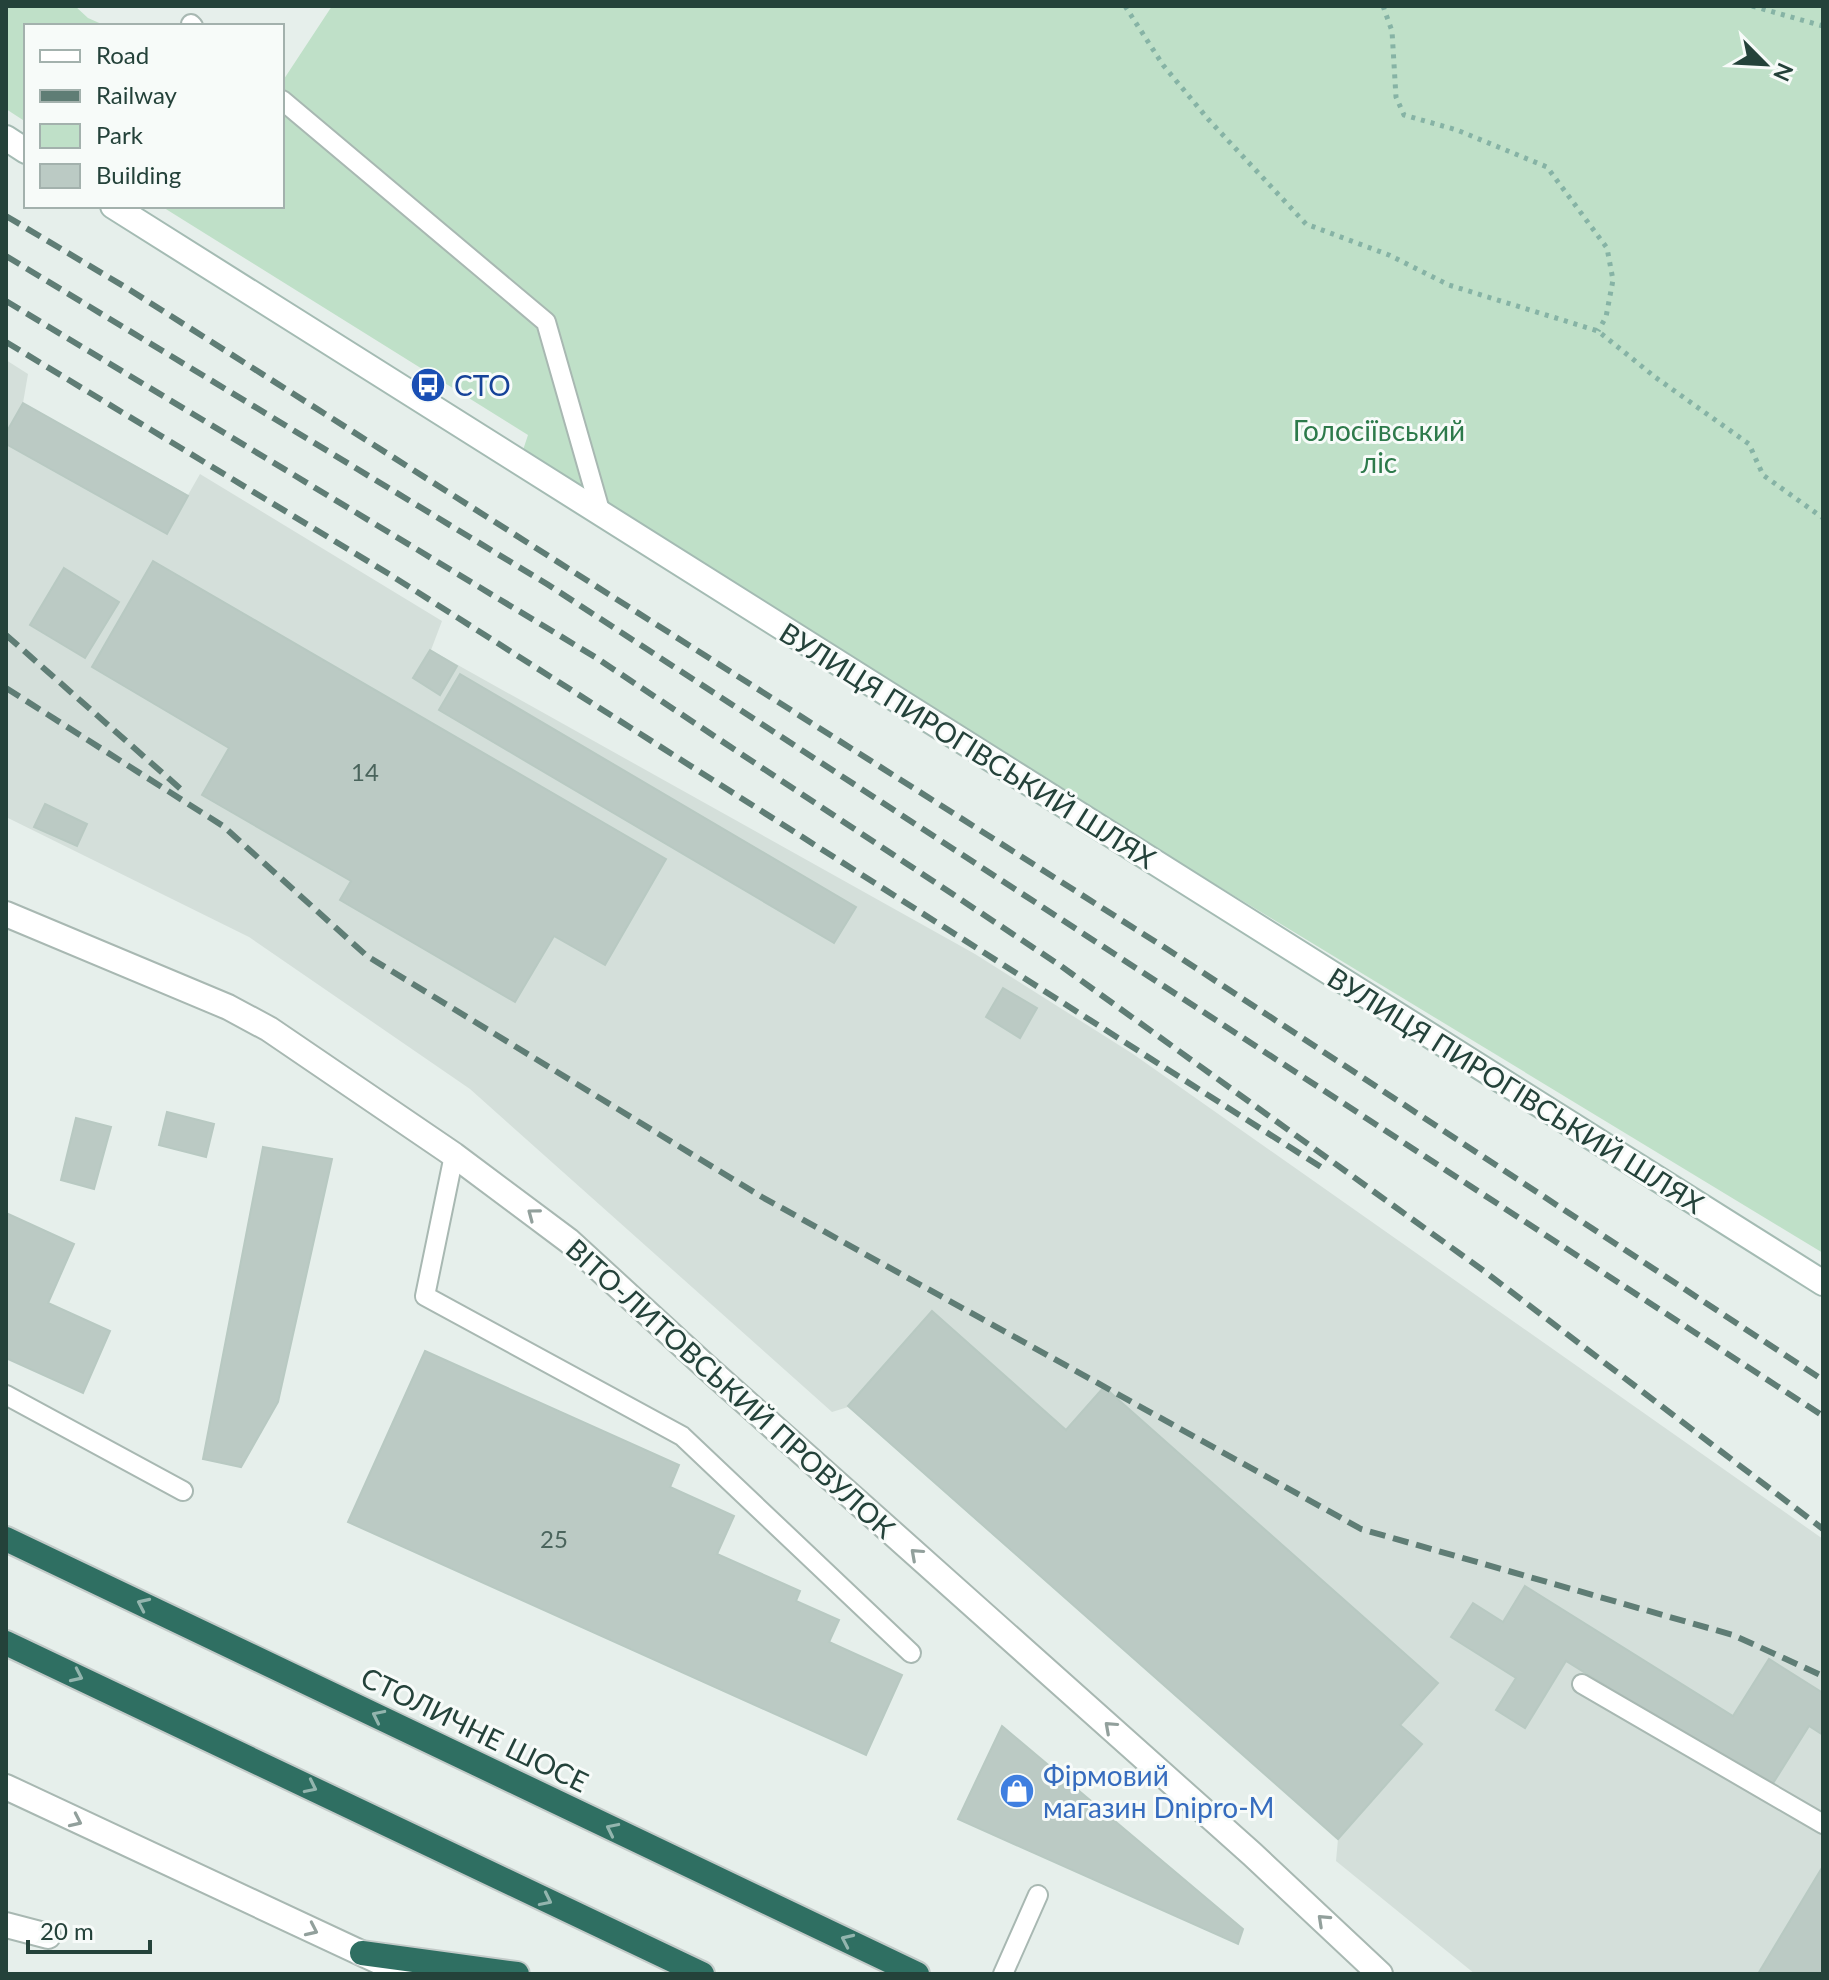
<svg xmlns="http://www.w3.org/2000/svg" width="1829" height="1980" viewBox="0 0 1829 1980" font-family="Lato,sans-serif">
  <rect width="100%" height="100%" fill="#e6efeb"/>
  <path fill="#d4dfda" d="M6,360L28,374L23,403L188,495L200,474L442,621L431,650L975,954L1133,1054L1823,1539V1974H1475L1336,1861L1338,1839L848,1407L832,1412L470,1089L249,937L6,817Z"/>
  <path fill="#bfe0c8" d="M6,6H75L88,18L106,26H26V122L6,109Z
    M332,6H1823V1253L519,462L528,435L161,206H282V82Z"/>
  <path fill="#bbcac4" stroke="#b8c9c2" stroke-width="2" d="M23,403L188,496L167,534L6,444V433Z
    M153,561L666,859L605,965L554,936L515,1002L340,900L351,881L202,795L229,748L92,667Z
    M64,568L119,602L85,658L30,625Z
    M430,650L457,666L440,695L413,678Z
    M460,674L856,907L834,943L439,710Z
    M45,804L87,824L77,846L34,827Z
    M1003,988L1037,1008L1020,1038L986,1017Z
    M167,1112L214,1124L206,1157L159,1145Z
    M76,1118L111,1127L94,1189L61,1180Z
    M263,1147L332,1159L278,1402L241,1467L203,1459Z
    M6,1213L74,1244L48,1303L110,1331L83,1393L6,1358Z
    M932,1311L1066,1430L1104,1387L1438,1683L1400,1725L1422,1744L1338,1839L848,1406Z
    M425,1351L679,1465L670,1487L734,1516L717,1554L800,1591L796,1601L839,1620L829,1642L902,1675L866,1755L348,1522Z
    M1525,1586L1733,1716L1769,1659L1823,1693V1735L1809,1726L1770,1788L1566,1661L1525,1728L1496,1710L1516,1678L1451,1637L1473,1603L1503,1622Z
    M1002,1726L1243,1929L1238,1944L958,1819Z
    M1823,1866V1974H1758Z"/>
  <g fill="none" stroke-linecap="round" stroke-linejoin="round">
    <g stroke="#a8b8b2" stroke-width="22">
      <path id="lane" d="M191,24L193,26
        M282,100L546,322L601,514
        M454,1155L425,1296L682,1436L911,1653
        M6,1395L183,1491
        M1582,1684L1823,1824
        M1003,1974L1038,1895"/>
    </g>
    <g stroke="#a8b8b2" stroke-width="28">
      <path id="street" d="M6,914L228,1007L269,1029L454,1155L569,1241L703,1364L1252,1854L1380,1974
        M6,1787L406,1974
        M6,1925L48,1936"/>
    </g>
    <g stroke="#a4bbb3" stroke-width="28">
      <path id="secondary" d="M6,138L26,151
        M113,206L1823,1283"/>
    </g>
    <g stroke="#c2cac8" stroke-width="28">
      <path id="highway" d="M6,1539L917,1974
        M6,1643L702,1974
        M362,1953L517,1974"/>
    </g>
    <path stroke="#86b3a5" stroke-width="5" stroke-dasharray="4 6" stroke-linecap="butt" d="M1125,6L1163,65L1208,119L1306,224L1389,255L1449,285L1598,331L1655,377L1749,444L1763,475L1823,518
      M1383,6L1392,31L1396,97L1404,115L1457,130L1547,167L1607,248L1613,280L1606,317L1598,331
      M1752,6L1823,26"/>
    <use href="#lane" stroke="#fff" stroke-width="18"/>
    <use href="#street" stroke="#fff" stroke-width="24"/>
    <use href="#secondary" stroke="#fff" stroke-width="24"/>
    <use href="#highway" stroke="#2f6f62" stroke-width="24"/>
    <path stroke="#5f7d75" stroke-width="6" stroke-dasharray="16 8" stroke-linecap="butt" d="M6,216L130,290L1170,951L1823,1380
      M6,256L547,584L1823,1416
      M6,301L595,657L1061,966L1484,1271L1823,1529
      M6,342L389,574L1321,1167
      M6,635L183,791
      M6,688L223,826L367,956L762,1197L1361,1529L1733,1635L1823,1676"/>
  </g>
  <defs><path id="oneway-chevron" d="M-2-3.5L2.5 0L-2 3.5" fill="none" stroke-width="1.6" stroke-linecap="round" stroke-linejoin="round" transform="scale(2)"/></defs>
  <g stroke="#92a09c">
    <use href="#oneway-chevron" transform="translate(533 1214) rotate(-143)"/>
    <use href="#oneway-chevron" transform="translate(916 1554) rotate(-138)"/>
    <use href="#oneway-chevron" transform="translate(1110 1727) rotate(-138)"/>
    <use href="#oneway-chevron" transform="translate(76 1821) rotate(25)"/>
    <use href="#oneway-chevron" transform="translate(1323 1920) rotate(-137)"/>
    <use href="#oneway-chevron" transform="translate(312 1930) rotate(25)"/>
  </g>
  <g stroke="#93b5ae">
    <use href="#oneway-chevron" transform="translate(143 1604) rotate(-155)"/>
    <use href="#oneway-chevron" transform="translate(77 1676) rotate(25)"/>
    <use href="#oneway-chevron" transform="translate(378 1716) rotate(-154)"/>
    <use href="#oneway-chevron" transform="translate(311 1787) rotate(26)"/>
    <use href="#oneway-chevron" transform="translate(612 1829) rotate(-154)"/>
    <use href="#oneway-chevron" transform="translate(546 1900) rotate(26)"/>
    <use href="#oneway-chevron" transform="translate(847 1940) rotate(-155)"/>
  </g>
  <defs>
    <g id="bus-disc" transform="scale(1.8)"><circle r="9.5" fill="#1a4fb4" stroke="#f7fbf9"/><path d="M-5-6H5V4H4V6H2V4H-2V6H-4V4H-5ZM-3.5-4V0h7V-4ZM-3.5 1.2v1.5H-2V1.2ZM2 1.2v1.5H3.5V1.2Z" fill="#fff"/></g>
    <g id="shop-disc" transform="scale(1.8)"><circle r="9.5" fill="#3f7fe0" stroke="#f7fbf9"/><path d="M-5-2.5h2.3a2.7 3.5 0 0 1 5.4 0H5L5.5 6h-11ZM-1.5-2.5h3a1.5 2.3 0 0 0-3 0Z" fill="#fff"/></g>
  </defs>
  <g fill-rule="evenodd">
    <use href="#bus-disc" x="428" y="385"/>
    <use href="#shop-disc" x="1017" y="1791"/>
  </g>
  <g text-anchor="middle" dominant-baseline="central" stroke-width="6" stroke-linejoin="round" paint-order="stroke">
    <g font-size="24" fill="#4a645c">
      <text x="365" y="771">14</text>
      <text x="554" y="1538">25</text>
    </g>
    <g font-size="28" fill="#164399" stroke="#f7fbf9" text-anchor="start">
      <text x="454" y="385">СТО</text>
    </g>
    <g font-size="28" fill="#2d7a4b" stroke="#f7fbf9">
      <text x="1379" y="430">Голосіївський<tspan x="1379" dy="32">ліс</tspan></text>
    </g>
    <g font-size="28" fill="#24423a" stroke="#f7fbf9">
      <text transform="translate(968 745) rotate(32)">ВУЛИЦЯ ПИРОГІВСЬКИЙ ШЛЯХ</text>
      <text transform="translate(1516 1090) rotate(32)">ВУЛИЦЯ ПИРОГІВСЬКИЙ ШЛЯХ</text>
      <text transform="translate(731 1388) rotate(42)">ВІТО-ЛИТОВСЬКИЙ ПРОВУЛОК</text>
      <text transform="translate(475 1729) rotate(26)">СТОЛИЧНЕ ШОСЕ</text>
    </g>
    <g font-size="28" fill="#366cbe" stroke="#f7fbf9" text-anchor="start">
      <text x="1043" y="1775">Фірмовий<tspan x="1043" dy="32">магазин Dnipro-M</tspan></text>
    </g>
  </g>
  <rect width="1829" height="1980" fill="none" stroke="#24423a" stroke-width="16"/>
  <rect x="24" y="24" width="260" height="184" fill="#f7fbf9" stroke="#a3b1ad" stroke-width="2"/>
  <rect x="40" y="50" width="40" height="12" fill="#ffffff" stroke="#a3b1ad" stroke-width="2"/>
  <text x="96" y="64" font-size="24" fill="#24423a">Road</text>
  <rect x="40" y="90" width="40" height="12" fill="#5f7d75" stroke="#a3b1ad" stroke-width="2"/>
  <text x="96" y="104" font-size="24" fill="#24423a">Railway</text>
  <rect x="40" y="124" width="40" height="24" fill="#bfe0c8" stroke="#a3b1ad" stroke-width="2"/>
  <text x="96" y="144" font-size="24" fill="#24423a">Park</text>
  <rect x="40" y="164" width="40" height="24" fill="#bbcac4" stroke="#a3b1ad" stroke-width="2"/>
  <text x="96" y="184" font-size="24" fill="#24423a">Building</text>
  <g transform="translate(1765 64) rotate(114)" stroke="#f7fbf9" stroke-width="6" paint-order="stroke">
  <path d="M0-6L14 30L0 20L-14 30Z" fill="#24423a"/>
  <text y="-12" font-size="22" font-weight="bold" text-anchor="middle" fill="#24423a">N</text>
  </g>
  <path d="M28 1940v12h122v-12" fill="none" stroke="#24423a" stroke-width="4"/>
  <text x="40" y="1940" font-size="24" fill="#24423a" stroke="#f7fbf9" stroke-width="6" paint-order="stroke">20 m</text>
</svg>
